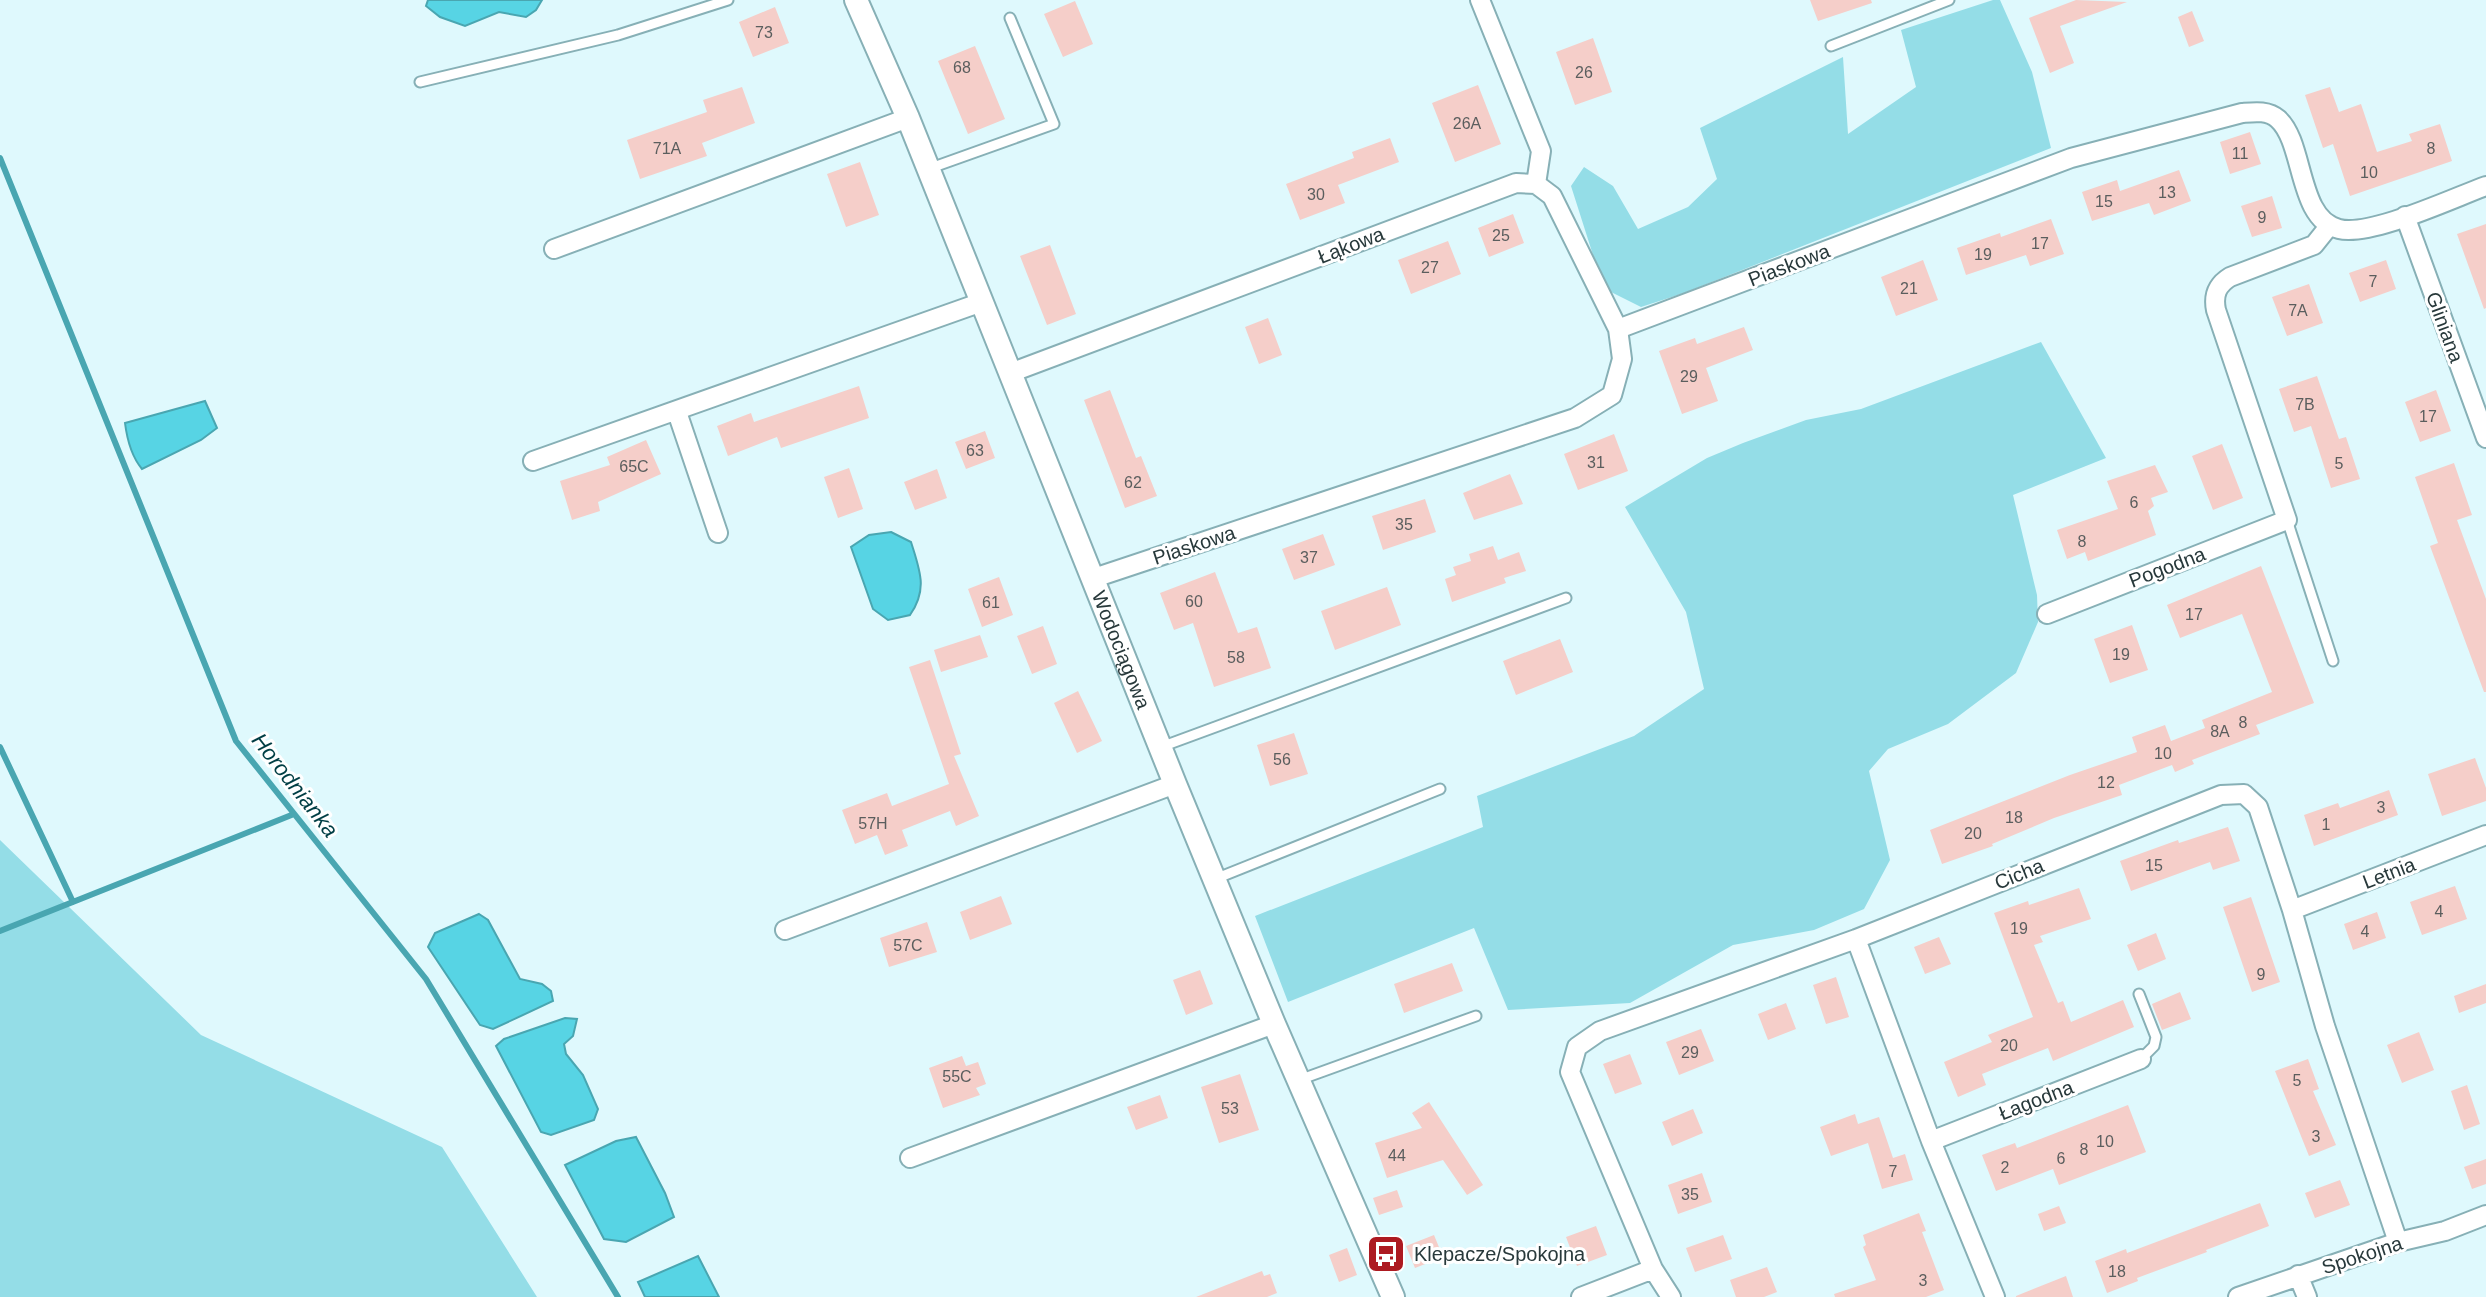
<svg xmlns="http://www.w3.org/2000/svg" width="2486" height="1297" viewBox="0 0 2486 1297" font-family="Arial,sans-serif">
  <rect width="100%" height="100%" fill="#dff9fd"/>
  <path fill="#94dde7" d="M1993,0H2000L2032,72L2051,148L1684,293L1641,307L1611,292L1593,255L1571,186L1584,167L1613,186L1638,229L1688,207L1717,179L1700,128L1843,57L1848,134L1916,87L1901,30Z
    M2041,342L2106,458L2013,495L2037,595L2038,622L2016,673L1948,724L1888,749L1869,771L1890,860L1864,909L1814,930L1733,945L1630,1003L1508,1010L1474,928L1288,1002L1255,916L1483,827L1477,796L1634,736L1704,689L1686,612L1625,507L1707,458L1743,443L1806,420L1861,409Z
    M0,840L201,1035L442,1147L537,1297H0Z"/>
  <path fill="#57d4e4" stroke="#49a6b1" stroke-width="2" d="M428,0H542L536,10L526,17L499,12L465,26L440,17L426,6Z
    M205,401L217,428L201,440L142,469C132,457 127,439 125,423Z
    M891,532L911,542C920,571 928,589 910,615L888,620L873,609L851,547L869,535Z
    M479,914L488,920L520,979L542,984L551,991L553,1001L493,1029L480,1025L428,947L435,933Z
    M565,1018L577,1019L573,1036L564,1044L566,1054L583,1075L598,1109L594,1120L551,1135L541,1132L496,1046L504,1039Z
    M636,1137L665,1193L674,1217L626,1242L604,1239L565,1165L616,1141Z
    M698,1256L719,1297H645L638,1282Z"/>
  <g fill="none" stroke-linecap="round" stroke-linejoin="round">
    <path stroke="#49a6b1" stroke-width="6" d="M0,158L236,741L426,979L618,1297
      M0,747L73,902
      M0,931L294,814"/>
  </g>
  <path fill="#f5cec9" d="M1810,0H1871L1872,3L1818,21Z
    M2076,0L2127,2L2060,26L2074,63L2050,73L2029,18Z
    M1075,1L1093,44L1063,57L1044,14Z
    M775,7L789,43L753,57L739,22Z
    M2192,11L2204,41L2189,47L2178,17Z
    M1593,38L1612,92L1575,105L1556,52Z
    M975,46L1005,119L968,134L938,61Z
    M1478,85L1501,144L1455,162L1432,103Z
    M742,87L755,123L702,143L707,156L640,179L627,140L707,112L703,100Z
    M2330,87L2339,112L2361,104L2377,152L2412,141L2409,134L2440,124L2452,161L2350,196L2333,144L2323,148L2305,95Z
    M2250,132L2261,164L2230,174L2220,142Z
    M1390,138L1399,162L1338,185L1345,203L1300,220L1286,184L1354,158L1352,152Z
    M860,162L879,215L846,227L827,174Z
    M2179,170L2191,201L2154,215L2149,203L2092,221L2082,192L2117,180L2120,191Z
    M2272,196L2282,228L2252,237L2241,206Z
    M1513,214L1524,243L1489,257L1478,228Z
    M2051,219L2064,254L2030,266L2026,255L1966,275L1957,248L2000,233L2001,237Z
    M2486,224V308L2484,309L2457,234Z
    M1448,241L1461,274L1411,294L1398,260Z
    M1050,245L1076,314L1047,325L1020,256Z
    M1923,260L1938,300L1896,316L1881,277Z
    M2386,260L2396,289L2360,302L2349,273Z
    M2309,284L2323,323L2287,336L2272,297Z
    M1268,318L1282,355L1259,364L1245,327Z
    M1744,327L1753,350L1706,368L1718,401L1682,414L1659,351L1695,338L1697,344Z
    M2317,376L2339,439L2346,437L2360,479L2331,488L2311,426L2294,432L2279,389Z
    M859,386L869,418L781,448L777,437L728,456L717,426L751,413L754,422Z
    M1110,390L1136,458L1141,456L1157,496L1125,508L1084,400Z
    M2436,390L2451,431L2420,442L2405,402Z
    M985,431L995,458L966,469L955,442Z
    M1614,434L1628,471L1578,490L1564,454Z
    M646,440L661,474L598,502L600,511L572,520L560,481L610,465L607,457Z
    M2222,444L2243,498L2213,510L2192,456Z
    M2454,463L2472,515L2457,520L2486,599V692H2484L2430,546L2438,543L2415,477Z
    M2155,465L2168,492L2151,498L2154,506L2148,511L2156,535L2088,561L2085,552L2067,559L2057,530L2118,509L2107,481Z
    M849,468L863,509L838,518L824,477Z
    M937,469L947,498L915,510L904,482Z
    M1510,474L1523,504L1474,520L1463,493Z
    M1425,499L1436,532L1383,550L1372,516Z
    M1323,534L1335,565L1294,580L1282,549Z
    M1493,546L1498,560L1519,552L1526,571L1504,578L1506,583L1452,602L1445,579L1456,575L1453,567L1471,561L1469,554Z
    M2261,566L2314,703L2256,725L2260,734L2192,760L2194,764L2175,772L2172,765L2119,785L2122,795L2054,818L1992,844L1993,846L1942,864L1930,830L2070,775L2137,752L2132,737L2165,725L2171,741L2205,728L2202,720L2272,692L2242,614L2180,638L2167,605Z
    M1215,572L1238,633L1257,627L1271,668L1214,687L1193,623L1174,630L1160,593Z
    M999,577L1013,615L982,627L968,589Z
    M1387,587L1401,625L1335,650L1321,611Z
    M2132,625L2148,670L2110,683L2094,639Z
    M1043,626L1057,664L1032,674L1017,636Z
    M980,635L988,657L941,672L934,650Z
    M1560,639L1573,672L1516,695L1503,661Z
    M930,660L961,754L954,756L979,816L956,826L950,811L902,830L908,846L885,855L877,835L855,844L842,810L887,793L892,806L949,784L909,667Z
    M1078,691L1102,741L1077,753L1054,703Z
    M1294,733L1308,774L1270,786L1257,745Z
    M2475,758L2486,788V801L2442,816L2428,774Z
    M2389,790L2398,815L2314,846L2304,815L2338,803L2340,808Z
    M2228,827L2240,861L2213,870L2210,862L2131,891L2120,861L2178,840L2179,843Z
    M2455,886L2467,919L2422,935L2410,902Z
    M2079,888L2091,919L2040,936L2043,942L2034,945L2058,1003L2063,1001L2071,1022L2123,1000L2134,1027L2053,1061L2048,1048L1982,1074L1986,1085L1958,1097L1944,1062L1992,1042L1988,1035L2033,1017L1994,913L2028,901L2029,905Z
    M1001,896L1012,924L970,940L960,912Z
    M2251,897L2280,982L2252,992L2223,907Z
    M2377,912L2386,938L2353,950L2344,924Z
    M927,922L937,952L889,967L880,938Z
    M2156,933L2166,959L2138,971L2127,945Z
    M1939,937L1951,964L1925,974L1914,947Z
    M1452,963L1463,991L1404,1013L1394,984Z
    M1200,970L1213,1004L1186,1015L1173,980Z
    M1836,977L1849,1017L1826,1024L1813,985Z
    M2486,984V1003L2459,1013L2454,996Z
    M2180,992L2191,1019L2162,1030L2152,1004Z
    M1786,1003L1796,1029L1768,1040L1758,1014Z
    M1701,1029L1714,1061L1679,1075L1666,1042Z
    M2419,1032L2434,1070L2402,1083L2387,1045Z
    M1630,1054L1642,1084L1615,1094L1603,1064Z
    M962,1056L966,1066L978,1062L986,1084L976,1088L980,1095L943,1108L929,1068Z
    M2308,1059L2319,1089L2313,1091L2336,1145L2309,1156L2275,1071Z
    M1240,1074L1259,1130L1219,1143L1201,1087Z
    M2467,1085L2480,1124L2464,1130L2451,1091Z
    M1160,1095L1168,1118L1136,1130L1127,1107Z
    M1429,1102L1483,1185L1467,1195L1443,1160L1387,1178L1375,1143L1422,1128L1412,1113Z
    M2128,1105L2146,1152L2059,1185L2053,1169L1996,1191L1982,1155L2015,1143L2017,1148Z
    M1693,1109L1703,1133L1672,1146L1662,1122Z
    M1855,1114L1858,1124L1879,1117L1893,1158L1905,1154L1913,1180L1882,1189L1868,1143L1831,1156L1820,1127Z
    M2486,1159V1184L2472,1189L2464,1167Z
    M1702,1173L1712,1202L1678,1214L1668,1185Z
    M2340,1180L2350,1205L2315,1218L2305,1193Z
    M1397,1190L1403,1207L1379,1215L1373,1198Z
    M2260,1203L2269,1226L2206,1250L2207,1252L2137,1278L2138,1281L2107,1293L2095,1261L2126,1249L2127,1253Z
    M2059,1206L2066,1223L2044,1231L2038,1214Z
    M1919,1213L1926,1231L1922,1232L1944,1290L1926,1297H1835L1834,1294L1876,1280L1863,1247L1866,1245L1863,1235Z
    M1596,1226L1607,1255L1577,1266L1566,1237Z
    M1434,1235L1443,1257L1415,1268L1406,1246Z
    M1723,1235L1732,1259L1695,1272L1686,1248Z
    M1347,1248L1357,1275L1339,1282L1329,1255Z
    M1767,1267L1777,1292L1764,1297H1736L1730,1280Z
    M1262,1271L1264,1276L1270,1274L1277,1293L1267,1297H1196Z
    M2066,1276L2073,1297H2016V1296Z"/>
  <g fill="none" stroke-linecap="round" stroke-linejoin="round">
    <g stroke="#87b0b6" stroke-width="13">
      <path id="service" d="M1831,46L1949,0
        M420,82L618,35L728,0
        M928,169L1054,124L1010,18
        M2287,520L2333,661
        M1161,747L1566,598
        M1215,879L1440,789
        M2139,994L2156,1037L2154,1046L2141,1059
        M1299,1080L1476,1016"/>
    </g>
    <g stroke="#87b0b6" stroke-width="22">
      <path id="minor" d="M1480,0L1541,151L1536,184
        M2405,216L2486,438
        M554,249L908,118
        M1010,373L1516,183L1536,184L1552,196L1618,329
        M677,412L718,533
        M533,461L982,302
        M1094,578L1575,418L1612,395L1622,359L1618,329L2071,158L2242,113C2254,112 2268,110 2278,119C2305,143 2297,219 2339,229C2370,237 2453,198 2486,186
        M2047,614L2287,520L2216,310C2213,295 2217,285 2230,277L2314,245L2330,225
        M2292,910L2486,835
        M785,930L1175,784
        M1856,939L1931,1141L1995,1297
        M1931,1141L2141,1059
        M910,1158L1274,1024
        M2298,1275L2307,1297
        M1581,1297L1653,1269
        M1671,1297L1653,1269L1570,1072L1577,1047L1600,1031L1856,939L2221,795L2244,794L2258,807L2292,910L2325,1026L2398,1242
        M2238,1297L2398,1242L2445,1231L2486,1215"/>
    </g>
    <g stroke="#87b0b6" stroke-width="26">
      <g id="tertiary">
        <path id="s1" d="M856,0L908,118L1175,784L1274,1024L1393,1297"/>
      </g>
    </g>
    <use href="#service" stroke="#fff" stroke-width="9"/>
    <use href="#minor" stroke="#fff" stroke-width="18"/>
    <use href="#tertiary" stroke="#fff" stroke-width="22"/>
  </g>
  <defs>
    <g id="bus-square" transform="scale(2)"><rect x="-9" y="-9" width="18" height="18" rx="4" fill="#ad1a21" stroke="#fff"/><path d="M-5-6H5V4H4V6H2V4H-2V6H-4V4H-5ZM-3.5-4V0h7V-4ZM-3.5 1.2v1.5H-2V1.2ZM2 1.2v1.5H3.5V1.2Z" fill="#fff"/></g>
  </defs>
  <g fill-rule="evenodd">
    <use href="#bus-square" x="1386" y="1254"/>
  </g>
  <g text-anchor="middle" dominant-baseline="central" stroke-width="6" stroke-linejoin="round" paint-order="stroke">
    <g font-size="16" fill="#5b5e5e">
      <text x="764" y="32">73</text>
      <text x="962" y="67">68</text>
      <text x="1584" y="72">26</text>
      <text x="1467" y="123">26A</text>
      <text x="667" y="148">71A</text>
      <text x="2431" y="148">8</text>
      <text x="2240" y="153">11</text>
      <text x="2369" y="172">10</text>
      <text x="2167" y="192">13</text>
      <text x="1316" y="194">30</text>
      <text x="2104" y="201">15</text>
      <text x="2262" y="217">9</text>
      <text x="1501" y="235">25</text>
      <text x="2040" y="243">17</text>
      <text x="1983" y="254">19</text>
      <text x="1430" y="267">27</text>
      <text x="2373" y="281">7</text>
      <text x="1909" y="288">21</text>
      <text x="2298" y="310">7A</text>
      <text x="1689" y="376">29</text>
      <text x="2305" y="404">7B</text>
      <text x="2428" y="416">17</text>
      <text x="975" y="450">63</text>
      <text x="1596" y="462">31</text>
      <text x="2339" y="463">5</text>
      <text x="634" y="466">65C</text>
      <text x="1133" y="482">62</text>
      <text x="2134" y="502">6</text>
      <text x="1404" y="524">35</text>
      <text x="2082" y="541">8</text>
      <text x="1309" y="557">37</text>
      <text x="1194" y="601">60</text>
      <text x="991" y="602">61</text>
      <text x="2194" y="614">17</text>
      <text x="2121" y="654">19</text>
      <text x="1236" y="657">58</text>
      <text x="2243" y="722">8</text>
      <text x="2220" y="731">8A</text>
      <text x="2163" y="753">10</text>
      <text x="1282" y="759">56</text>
      <text x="2106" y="782">12</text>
      <text x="2381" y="807">3</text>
      <text x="2014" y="817">18</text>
      <text x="873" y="823">57H</text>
      <text x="2326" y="824">1</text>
      <text x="1973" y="833">20</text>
      <text x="2154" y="865">15</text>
      <text x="2439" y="911">4</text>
      <text x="2019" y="928">19</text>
      <text x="2365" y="931">4</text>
      <text x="908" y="945">57C</text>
      <text x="2261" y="974">9</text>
      <text x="2009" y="1045">20</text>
      <text x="1690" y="1052">29</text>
      <text x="957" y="1076">55C</text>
      <text x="2297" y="1080">5</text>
      <text x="1230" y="1108">53</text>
      <text x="2316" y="1136">3</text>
      <text x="2105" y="1141">10</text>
      <text x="2084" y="1149">8</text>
      <text x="1397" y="1155">44</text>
      <text x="2061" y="1158">6</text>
      <text x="2005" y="1167">2</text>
      <text x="1893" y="1171">7</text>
      <text x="1690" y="1194">35</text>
      <text x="2117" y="1271">18</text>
      <text x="1923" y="1280">3</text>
    </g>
    <g font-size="20" fill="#28393b" stroke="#fff">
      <text transform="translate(1351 245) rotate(-21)">Łąkowa</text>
      <text transform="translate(1789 265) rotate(-21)">Piaskowa</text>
      <text transform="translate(2445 327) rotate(70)">Gliniana</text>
      <text transform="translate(1194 545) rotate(-18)">Piaskowa</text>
      <text transform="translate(2167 567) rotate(-21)">Pogodna</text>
      <text stroke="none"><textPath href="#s1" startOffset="702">Wodociągowa</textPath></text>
      <text transform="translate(2389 873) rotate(-21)">Letnia</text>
      <text transform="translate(2019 874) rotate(-22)">Cicha</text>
      <text transform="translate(2036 1100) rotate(-21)">Łagodna</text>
      <text transform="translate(2362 1255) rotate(-18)">Spokojna</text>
    </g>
    <g font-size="20" fill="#28393b" stroke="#fff" text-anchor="start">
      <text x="1414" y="1254">Klepacze/Spokojna</text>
    </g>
    <g font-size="22" font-style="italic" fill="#003e44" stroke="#fff">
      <text transform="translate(295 785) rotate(52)">Horodnianka</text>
    </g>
  </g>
</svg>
